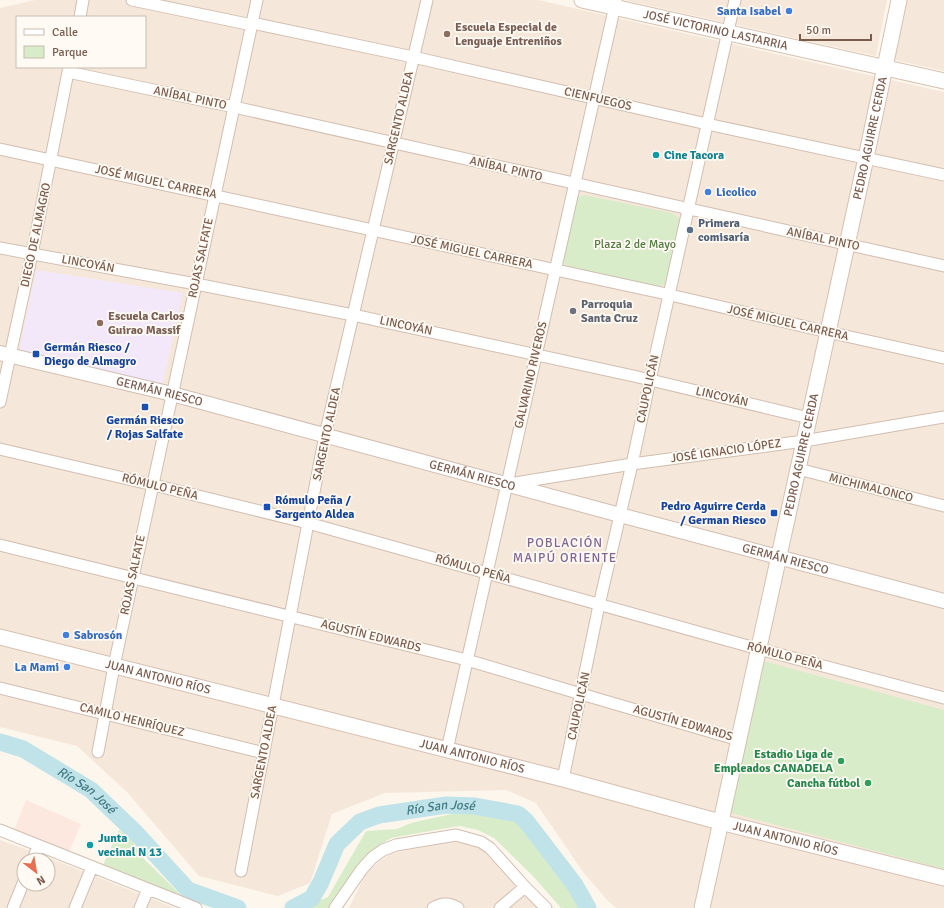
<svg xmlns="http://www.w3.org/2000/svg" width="944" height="908" viewBox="0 0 944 908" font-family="Signika,sans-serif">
  <rect width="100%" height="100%" fill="#fdf6ec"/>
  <path fill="#f5e8da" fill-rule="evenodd" d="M35,0H538L944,92V908H616L608,901L583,872L536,803L506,790L385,793L332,814L310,883L278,896L199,876L127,792L77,746L0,727V8ZM17,17H145V67H17Z
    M624,0H887L876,56Z
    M904,0H944V71L890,59Z
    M0,840L47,857L175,908H0ZM24,860H48V884H24Z
    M452,842L483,845L537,908H349L367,871L391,853Z"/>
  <path fill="#fde8e0" d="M26,800L81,824L68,854L14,830Z"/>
  <path fill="#f3e8fa" d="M36,270L183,293L162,385L19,352Z"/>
  <path fill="#d8ecc9" d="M584,195L672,213L680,219L665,284L657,287L566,266L563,261L577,198Z
    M760,660L944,710V869L727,812Z
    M460,812L492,816H511L520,821L527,828L533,840L564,872L575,897L585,908H561L533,876L494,838L478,830L459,826L391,838L372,850L344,893L329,908H302L328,897L366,831L397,829L411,823Z
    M119,830L129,836L142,857L181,895L157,887L103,865Z"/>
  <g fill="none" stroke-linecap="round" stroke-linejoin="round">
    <g stroke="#bfe3e8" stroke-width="17">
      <path id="s1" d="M0,742L23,749L91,790L136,833L188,890L238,908"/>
      <path id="s2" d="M293,908L312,898L321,882L337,844L360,822L379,815L446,805L475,806L518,814L526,821L575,885L588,908"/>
    </g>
    <g stroke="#d1beb0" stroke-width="13">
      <path id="minor" d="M132,0L252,25
        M80,17L83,0
        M252,23L413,57L707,124L944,175
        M68,72L234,107L944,266
        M0,149L662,293L828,332L944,358
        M0,248L196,284L353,315L638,377L809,418
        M0,402L32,254L69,67
        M0,449L162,487L308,523L748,646L944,698
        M798,469L944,506
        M508,484L632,464L804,441L944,417
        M0,545L467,660L581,694L739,740
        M0,688L264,753
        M447,750L616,1
        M98,752L114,666L257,0
        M563,779L599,605L632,464L650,380L735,0
        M0,830L196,908
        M33,860L38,846
        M241,871L325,435L427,0
        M13,908L24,881
        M75,908L92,867
        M140,908L148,889
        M335,908L362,869L372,858L383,850L396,845L456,835L481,842L490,848L525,887L546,908
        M433,908C441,903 450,903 458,908
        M500,908L525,887"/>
    </g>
    <g stroke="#d1beb0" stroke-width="16">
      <g id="tertiary">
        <path id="s3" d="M0,353L172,394L620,515L944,601"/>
      </g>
    </g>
    <g stroke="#d6c0b0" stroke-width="17">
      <g id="secondary">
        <path id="s4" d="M582,0L944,81"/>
        <path id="s5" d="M0,637L563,779L720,822L944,878"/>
        <path id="s6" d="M702,908L866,158L899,0"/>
      </g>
    </g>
    <use href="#minor" stroke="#fff" stroke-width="11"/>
    <use href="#tertiary" stroke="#fff" stroke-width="14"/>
    <use href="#secondary" stroke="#fff" stroke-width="15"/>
  </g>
  <g fill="#3f7fe0" stroke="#fffaf3" stroke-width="1.5">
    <circle cx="789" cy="11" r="4"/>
    <circle cx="708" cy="192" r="4"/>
    <circle cx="66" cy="635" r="4"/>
    <circle cx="67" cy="667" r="4"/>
  </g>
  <g fill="#8d6e63" stroke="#fffaf3" stroke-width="1.5">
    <circle cx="447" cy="34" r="4"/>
    <circle cx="100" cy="323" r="4"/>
  </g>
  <g fill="#0f9aa8" stroke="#fffaf3" stroke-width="1.5">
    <circle cx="656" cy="155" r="4"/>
    <circle cx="90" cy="845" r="4"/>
  </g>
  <circle fill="#5c6f8a" stroke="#fffaf3" stroke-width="1.5" cx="690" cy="230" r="4"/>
  <circle fill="#6b7280" stroke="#fffaf3" stroke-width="1.5" cx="573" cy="311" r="4"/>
  <g fill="#1a4fb4" stroke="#fffaf3" stroke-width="1.5">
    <rect x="32" y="350" width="8" height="8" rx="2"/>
    <rect x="141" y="403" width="8" height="8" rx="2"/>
    <rect x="263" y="503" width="8" height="8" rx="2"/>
    <rect x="770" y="509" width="8" height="8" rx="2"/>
  </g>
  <g fill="#2e9e5b" stroke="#fffaf3" stroke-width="1.5">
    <circle cx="841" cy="761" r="4"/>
    <circle cx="868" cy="783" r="4"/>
  </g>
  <g text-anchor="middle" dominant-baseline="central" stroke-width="3.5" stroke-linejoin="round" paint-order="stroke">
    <g font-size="12" font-weight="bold" fill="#366cbe" stroke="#fffaf3" text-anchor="end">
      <text x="781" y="11">Santa Isabel</text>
      <text x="716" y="192" text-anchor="start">Licolico</text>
      <text x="74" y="635" text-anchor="start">Sabrosón</text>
      <text x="59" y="667">La Mami</text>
    </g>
    <g font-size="12" font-weight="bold" fill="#785e54" stroke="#fffaf3" text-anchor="start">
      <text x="455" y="27">Escuela Especial de<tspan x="455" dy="14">Lenguaje Entreniños</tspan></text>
      <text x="108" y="316">Escuela Carlos<tspan x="108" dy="14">Guirao Massif</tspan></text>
    </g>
    <g font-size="12" fill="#7a5c4d" stroke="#fffaf3">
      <text stroke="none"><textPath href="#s4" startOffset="137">JOSÉ VICTORINO LASTARRIA</textPath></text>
      <text transform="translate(190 98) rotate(12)">ANÍBAL PINTO</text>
      <text transform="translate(598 99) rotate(13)">CIENFUEGOS</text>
      <text transform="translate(399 118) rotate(-77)">SARGENTO ALDEA</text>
      <text stroke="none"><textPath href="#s6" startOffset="788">PEDRO AGUIRRE CERDA</textPath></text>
      <text transform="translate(506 169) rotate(13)">ANÍBAL PINTO</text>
      <text transform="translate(156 182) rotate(12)">JOSÉ MIGUEL CARRERA</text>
      <text transform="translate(36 235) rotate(-78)">DIEGO DE ALMAGRO</text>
      <text transform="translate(823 239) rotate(12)">ANÍBAL PINTO</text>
      <text transform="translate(472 252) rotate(12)">JOSÉ MIGUEL CARRERA</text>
      <text transform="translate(201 258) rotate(-78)">ROJAS SALFATE</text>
      <text transform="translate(88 264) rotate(10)">LINCOYÁN</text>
      <text transform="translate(788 323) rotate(13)">JOSÉ MIGUEL CARRERA</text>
      <text transform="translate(406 326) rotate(12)">LINCOYÁN</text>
      <text transform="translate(531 375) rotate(-77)">GALVARINO RIVEROS</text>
      <text transform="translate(648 389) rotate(-78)">CAUPOLICÁN</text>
      <text stroke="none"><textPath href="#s3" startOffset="164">GERMÁN RIESCO</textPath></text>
      <text transform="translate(722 397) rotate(13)">LINCOYÁN</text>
      <text transform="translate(327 434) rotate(-78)">SARGENTO ALDEA</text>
      <text transform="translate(726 451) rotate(-8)">JOSÉ IGNACIO LÓPEZ</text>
      <text stroke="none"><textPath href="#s6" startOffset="464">PEDRO AGUIRRE CERDA</textPath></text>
      <text stroke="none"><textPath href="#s3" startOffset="488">GERMÁN RIESCO</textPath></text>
      <text transform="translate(160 487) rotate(14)">RÓMULO PEÑA</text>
      <text transform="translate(871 488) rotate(14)">MICHIMALONCO</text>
      <text stroke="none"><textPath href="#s3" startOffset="812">GERMÁN RIESCO</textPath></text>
      <text transform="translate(473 569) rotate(16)">RÓMULO PEÑA</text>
      <text transform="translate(133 575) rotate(-78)">ROJAS SALFATE</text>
      <text transform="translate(371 636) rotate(14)">AGUSTÍN EDWARDS</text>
      <text transform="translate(785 656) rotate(15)">RÓMULO PEÑA</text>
      <text stroke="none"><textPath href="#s5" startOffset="163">JUAN ANTONIO RÍOS</textPath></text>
      <text transform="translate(579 706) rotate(-78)">CAUPOLICÁN</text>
      <text transform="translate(132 720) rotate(14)">CAMILO HENRÍQUEZ</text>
      <text transform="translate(683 723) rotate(16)">AGUSTÍN EDWARDS</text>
      <text transform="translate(264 752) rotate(-79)">SARGENTO ALDEA</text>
      <text stroke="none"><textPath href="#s5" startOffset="487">JUAN ANTONIO RÍOS</textPath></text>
      <text stroke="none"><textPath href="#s5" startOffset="811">JUAN ANTONIO RÍOS</textPath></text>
    </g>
    <g font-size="12" font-weight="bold" fill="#0d838f" stroke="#fffaf3" text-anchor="start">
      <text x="664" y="155">Cine Tacora</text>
      <text x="98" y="838">Junta<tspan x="98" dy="14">vecinal N 13</tspan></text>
    </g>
    <g font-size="12" font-weight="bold" fill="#4e5e75" stroke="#fffaf3" text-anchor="start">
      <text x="698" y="223">Primera<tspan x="698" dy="14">comisaría</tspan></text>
    </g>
    <g font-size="12" fill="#537a41" stroke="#fffaf3">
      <text x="635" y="244">Plaza 2 de Mayo</text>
    </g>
    <g font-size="12" font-weight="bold" fill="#5b616d" stroke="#fffaf3" text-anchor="start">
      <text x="581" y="304">Parroquia<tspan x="581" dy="14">Santa Cruz</tspan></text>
    </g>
    <g font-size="12" font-weight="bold" fill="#164399" stroke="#fffaf3" text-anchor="start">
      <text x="44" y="347">Germán Riesco /<tspan x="44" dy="14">Diego de Almagro</tspan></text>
      <text x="145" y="420" text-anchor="middle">Germán Riesco<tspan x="145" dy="14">/ Rojas Salfate</tspan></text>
      <text x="275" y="500">Rómulo Peña /<tspan x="275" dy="14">Sargento Aldea</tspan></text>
      <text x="766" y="506" text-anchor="end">Pedro Aguirre Cerda<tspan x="766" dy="14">/ German Riesco</tspan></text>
    </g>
    <g font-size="12" font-weight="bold" fill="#27864d" stroke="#fffaf3" text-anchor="end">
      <text x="833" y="754">Estadio Liga de<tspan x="833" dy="14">Empleados CANADELA</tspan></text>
      <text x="860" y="783">Cancha fútbol</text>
    </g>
    <g font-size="13" letter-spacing="1" fill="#846695" stroke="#fffaf3">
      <text x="565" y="543">POBLACIÓN<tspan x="565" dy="15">MAIPÚ ORIENTE</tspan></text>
    </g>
    <g font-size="13" font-style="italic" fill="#437c86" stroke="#fffaf3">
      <text stroke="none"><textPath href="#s1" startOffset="100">Río San José</textPath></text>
      <text stroke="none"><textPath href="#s2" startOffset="195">Río San José</textPath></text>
    </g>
  </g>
  <rect x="16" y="16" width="130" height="52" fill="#fffaf3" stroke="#cabbb1"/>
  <rect x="24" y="29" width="20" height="6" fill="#ffffff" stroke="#cabbb1"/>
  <text x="52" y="36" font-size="12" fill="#7a5c4d">Calle</text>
  <rect x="24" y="46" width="20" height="12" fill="#d8ecc9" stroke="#cabbb1"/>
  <text x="52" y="56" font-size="12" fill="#7a5c4d">Parque</text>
  <g transform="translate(36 872) rotate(149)"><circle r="19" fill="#fffaf3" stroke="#cabbb1"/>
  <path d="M0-3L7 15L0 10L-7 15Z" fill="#e76f51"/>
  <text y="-6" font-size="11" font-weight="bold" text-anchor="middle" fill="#7a5c4d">N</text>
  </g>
  <path d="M800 34v6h71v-6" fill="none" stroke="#7a5c4d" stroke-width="2"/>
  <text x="806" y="34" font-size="12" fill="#7a5c4d" stroke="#fffaf3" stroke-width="3" paint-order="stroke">50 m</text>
</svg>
